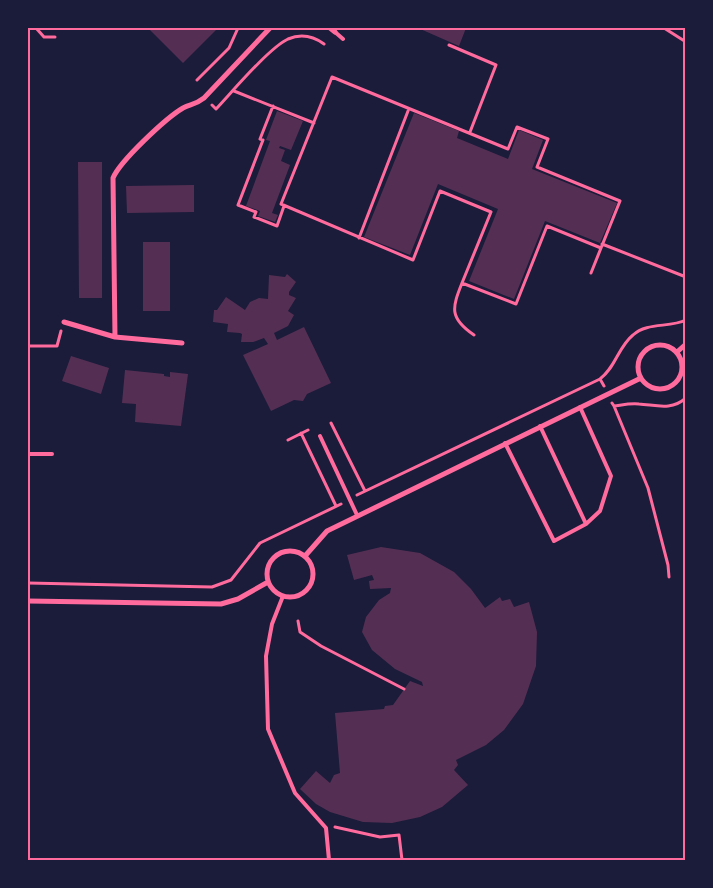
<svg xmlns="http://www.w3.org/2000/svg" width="713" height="888" viewBox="0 0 713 888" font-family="Overpass,sans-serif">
  <rect width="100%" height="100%" fill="#1b1b3a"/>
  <path fill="#542f53" d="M148,28H213L216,30L183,63Z
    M418,28H466L459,46Z
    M277,111L303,121L291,150L280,146L279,148L285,150L281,161L290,165L272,213L278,215L275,222L258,216L260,211L246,206L270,141L266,140Z
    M414,113L459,131L457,138L508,159L519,130L543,140L532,169L617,203L600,243L545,221L514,299L469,281L498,209L438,184L410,255L364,237Z
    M78,162H102V298H79Z
    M194,185V212L127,213L126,186Z
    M143,242H170V311H143Z
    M287,274L296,282L289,292V295L296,298L288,311L294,315L288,326L274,333L277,340L304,327L331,383L307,394L303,401L294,400L271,411L243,355L268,344L264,338L253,342H241L242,334L240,333L227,332L228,324L213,322L214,310H217L226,297L245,310L250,302L259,298L268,299L269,275L285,277Z
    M71,356L109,368L101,394L62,381Z
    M125,370L164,374V376L170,377V372L188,374L181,426L135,422L136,404L122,403Z
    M381,547L420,553L454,572L471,589L485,608L500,597L502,601L510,599L514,607L529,602L537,632L536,666L523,704L504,730L486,745L456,760L458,765L454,770L468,785L442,807L420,817L392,823L363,822L330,812L316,804L300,789L316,771L330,783L334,775L340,773L335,713L384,709L385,706L393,705L410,681L423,686L422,682L395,669L372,650L362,632L366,617L379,600L390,593L391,588L370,589L369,581L374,580L372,575L354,580L347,555Z"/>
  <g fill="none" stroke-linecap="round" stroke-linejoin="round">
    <path stroke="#ff6b9d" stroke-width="3" d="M36,28L44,37H55
      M664,28L686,42
      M449,45L496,65L470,132
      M332,77L508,149L517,127L548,139L537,167L620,201L601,248L547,226L516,304L462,283L491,212L440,191L413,260L281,204Z
      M197,80L229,48L238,28
      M234,91L314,123
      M212,105L216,109C232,92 269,48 288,39C300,34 313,36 324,44
      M273,106L260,139L263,140L238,205L256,212L254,217L277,226L284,206
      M359,238L408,111
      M602,244L686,277
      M591,273L601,248
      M462,283C452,308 449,318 474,335
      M28,346H57L61,331
      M604,386L600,379C616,367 618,347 633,335C647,322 669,328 686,320
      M612,403L614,406C622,405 630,403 639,404C656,405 671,411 686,398
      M614,406L648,488L668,565L669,577
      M331,423L365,491
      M301,433L336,506
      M288,440L308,430
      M357,495L600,379
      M28,583L212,587L231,580L260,543L341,504
      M298,621L300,632L321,646L404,689
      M335,827L380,837L399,835L402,860"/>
    <path stroke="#ff6b9d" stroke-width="4" d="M335,32L343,39
      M540,426L586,524L600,511L611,476L580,407
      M320,436L357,515
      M505,443L554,541L586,524
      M28,454H52
      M283,596L272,624L266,656L268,729L295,793L326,828L329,860"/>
    <path stroke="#ff6b9d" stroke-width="5" d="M330,28L335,32
      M64,322L115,337L182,343
      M115,337L113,178C120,161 166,118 183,108C191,104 195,105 204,98L270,28
      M638 367a22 22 0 1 1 44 0a22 22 0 1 1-44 0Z
      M677,352L686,344
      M267 574a23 23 0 1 1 46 0a23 23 0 1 1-46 0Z
      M305,556L327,531L641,378
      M28,601L221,604L238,599L268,582"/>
  </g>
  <rect width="713" height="888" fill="none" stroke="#1b1b3a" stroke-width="58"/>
  <rect x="29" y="29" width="655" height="830" fill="none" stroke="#ff6b9d" stroke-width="2"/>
</svg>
